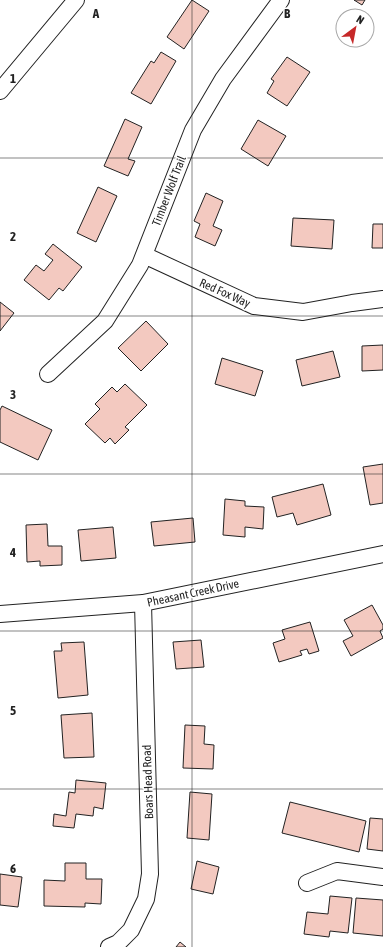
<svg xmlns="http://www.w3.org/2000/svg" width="383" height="947" viewBox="0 0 383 947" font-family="'Asap Condensed',sans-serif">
  <rect width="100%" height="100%" fill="#fff"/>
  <path fill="#f3c9c0" stroke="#222" d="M192,0L209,11L184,49L167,37Z
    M354,0H365L362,5Z
    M161,52L176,61L151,104L131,93L151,61L154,63Z
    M287,57L310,72L287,106L267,93L274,81L271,79Z
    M125,119L142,127L128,159L135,161L128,176L104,166Z
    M258,120L286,136L268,166L241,149Z
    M98,187L117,196L96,242L77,233Z
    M206,193L223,201L213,226L222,230L215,246L195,237L200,224L194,221Z
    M293,218L334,220L332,249L291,246Z
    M373,224H383V248H372Z
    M53,244L82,267L63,291L59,288L49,300L24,280L36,265L44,271L53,260L45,254Z
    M0,302L14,313L0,331Z
    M146,321L168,344L141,371L118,348Z
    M383,345V370L362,371V346Z
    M333,351L340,377L302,386L296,360Z
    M222,358L263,371L255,396L215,384Z
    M125,384L147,405L125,427L129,430L115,444L110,438L105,443L85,424L100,409L95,404L112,387L117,392Z
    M2,406L52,430L38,460L0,442V410Z
    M383,464V503L370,505L363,467Z
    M323,484L331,515L297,525L293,513L277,517L272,497Z
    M225,499L245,501V506L264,507L263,529L245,527V537L223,535Z
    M193,518L195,542L154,546L151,522Z
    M47,524L48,546H62V565L40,566V561L27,562L26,525Z
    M113,527L116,558L81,561L78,530Z
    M372,605L383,625V629L380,631L383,638L351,656L343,641L353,636L344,620Z
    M310,622L319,651L309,654L307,649L300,651L302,655L279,662L273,643L285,639L282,630Z
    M201,640L204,667L176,669L173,642Z
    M84,642L88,695L58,698L54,651H62L61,643Z
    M92,713L94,757L64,758L61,715Z
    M185,725L205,726L204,744L214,745L213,769L183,768Z
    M76,780L106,783L103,809L94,807L93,816L76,814L74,828L53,826L54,814L66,816L69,792L75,793Z
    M190,792L212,794L209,840L187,838Z
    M290,802L366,821L359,852L282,833Z
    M370,818L383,819V851L367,849Z
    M197,861L219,867L213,894L191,889Z
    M65,863H86V879H102L101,904L85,903V907L44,906V880L65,881Z
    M0,874L22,877L18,907L0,905Z
    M330,896L352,898L348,933L330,931L329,937L304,934L307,912L328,914Z
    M356,898L383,900V936L353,933Z
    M180,942L186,947H176Z"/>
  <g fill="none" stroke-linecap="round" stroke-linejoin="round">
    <g stroke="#222" stroke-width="18">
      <path id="minor" d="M0,91L76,0
        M144,255L254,306L303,312L352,303L383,299
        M48,374L105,321L140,265L193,130L223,79L281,0
        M0,614L143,603L383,554
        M307,883L337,871L383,877
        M109,947L118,943L131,930L146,899L150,874L143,603"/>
    </g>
    <use href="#minor" stroke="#fff" stroke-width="16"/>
  </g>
  <path fill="none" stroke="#222" stroke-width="1" stroke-opacity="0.55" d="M192,0V947M0,158H383M0,316H383M0,474H383M0,631H383M0,789H383"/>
  <g text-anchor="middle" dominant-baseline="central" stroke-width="3" stroke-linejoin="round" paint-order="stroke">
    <g font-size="12" fill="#222" stroke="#fff">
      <text transform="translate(169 191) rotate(-69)">Timber Wolf Trail</text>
      <text transform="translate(225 293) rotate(24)">Red Fox Way</text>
      <text transform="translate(193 593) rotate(-12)">Pheasant Creek Drive</text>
      <text transform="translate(148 782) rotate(-92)">Boars Head Road</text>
    </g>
  </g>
  <g font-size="13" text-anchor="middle" font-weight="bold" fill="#222" stroke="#fff" stroke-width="3" stroke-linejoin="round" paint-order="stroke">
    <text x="96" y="18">A</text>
    <text x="287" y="18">B</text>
    <text x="13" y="83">1</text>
    <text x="13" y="241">2</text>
    <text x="13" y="399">3</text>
    <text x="13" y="557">4</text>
    <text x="13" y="715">5</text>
    <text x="13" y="873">6</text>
  </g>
  <g transform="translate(355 28) rotate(32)"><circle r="19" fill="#ffffff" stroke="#a7a7a7"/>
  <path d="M0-3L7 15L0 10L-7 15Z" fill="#c62828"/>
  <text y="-6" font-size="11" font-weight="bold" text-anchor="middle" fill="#222222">N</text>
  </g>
</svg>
